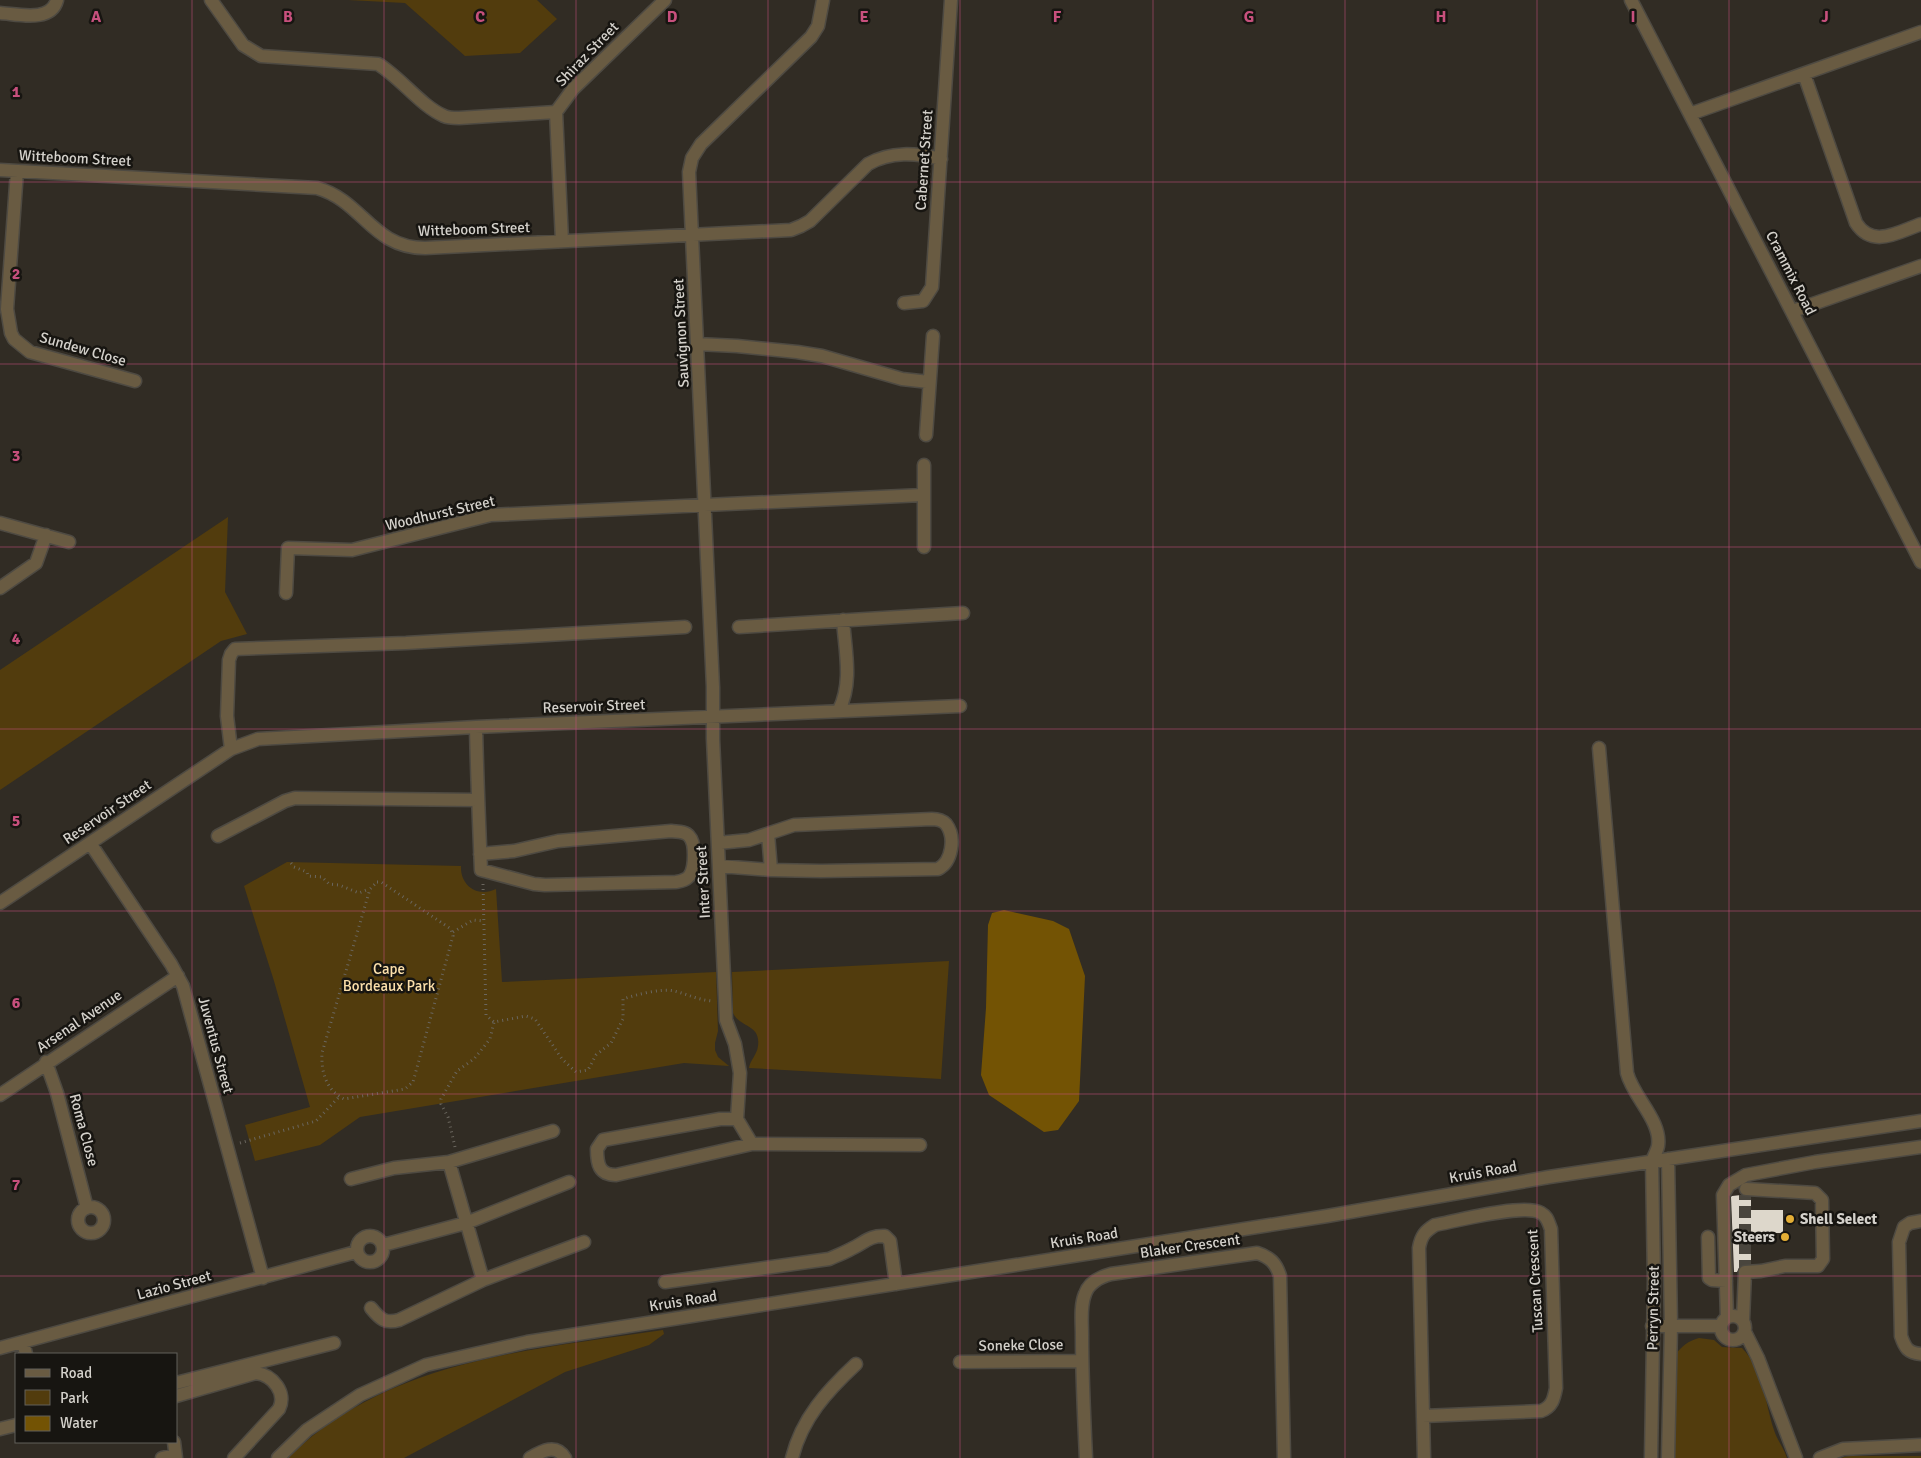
<svg xmlns="http://www.w3.org/2000/svg" width="1921" height="1458" viewBox="0 0 1921 1458" font-family="Signika,sans-serif">
  <rect width="100%" height="100%" fill="#312c24"/>
  <path fill="#523c0d" d="M348,0H537L557,19L520,53L465,56L405,3Z
    M228,517L225,592L247,634L221,641L0,790V670Z
    M287,862L461,866C460,886 478,898 496,889L502,982L716,972L718,1031L715,1043V1050L718,1057L729,1066L684,1063L360,1117L320,1145L255,1161L245,1125L310,1107L274,981L244,886Z
    M949,961L941,1079L749,1068C750,1060 757,1055 758,1046C761,1024 740,1028 733,1013L732,972Z
    M663,1330L664,1334L649,1345L565,1372L404,1458H288C388,1359 532,1350 663,1330Z
    M1699,1338L1714,1340L1722,1347L1742,1348C1765,1372 1764,1400 1774,1430C1777,1440 1784,1448 1787,1458H1673L1675,1355C1682,1346 1688,1341 1699,1338Z
    M1848,1456H1921V1458H1840Z"/>
  <path fill="#735304" d="M1004,910L1053,921L1069,929L1085,976L1079,1101L1058,1130L1044,1132L989,1095L981,1075L986,1008L988,925L992,913Z"/>
  <path fill="#ddd7cb" d="M1741,1195L1751,1197V1210H1783V1233H1751V1264L1741,1265L1737,1272H1734L1731,1197L1732,1196Z"/>
  <g fill="none" stroke-linecap="round" stroke-linejoin="round">
    <path stroke="#49453d" stroke-width="12" stroke-dasharray="12 6" stroke-linecap="butt" d="M1745,1272V1195"/>
    <g stroke="#4e4a42" stroke-width="15">
      <path id="minor" d="M211,0L243,45L261,56L378,64C401,78 421,106 444,116C448,118 454,118 459,118L556,112L562,241
        M1631,0L1921,562
        M0,13C17,14 51,23 57,0
        M1804,74L1856,223C1873,249 1898,232 1921,224
        M556,112L573,89L665,0
        M1690,114L1921,32
        M0,170L317,188C363,201 372,248 425,248L791,230L801,226L810,221L868,164C891,151 916,153 941,159
        M17,171L7,309L11,333L14,339L30,352L135,381
        M904,303L923,301L932,287L951,0
        M1793,311L1921,266
        M697,344L737,346L797,352L822,356L902,379L929,382
        M926,435L933,336
        M0,523L69,542
        M924,547V465
        M0,588L36,563L46,535
        M286,593L288,548L352,550L491,515L923,495
        M739,627L963,613
        M839,710C853,682 845,650 843,620
        M476,727C477,775 479,823 481,870L534,884L545,885L676,882C681,881 687,880 690,875C695,867 696,843 689,836C685,831 677,832 671,831L558,841L514,851L480,854
        M1599,748L1627,1073C1633,1097 1662,1121 1658,1146C1657,1151 1654,1156 1652,1161L1654,1281L1651,1458
        M231,749L227,716L229,660L231,654L235,649L406,643L685,627
        M768,834L771,870
        M218,836L285,801L295,798L478,800
        M90,843L171,964L183,986L263,1278
        M718,843L749,840L794,825L932,819C937,819 942,820 946,824C956,837 952,862 938,869L821,871L771,870L719,866
        M0,903L231,749L258,739L476,727L960,706
        M46,1062L57,1093L87,1208
        M0,1095L178,976
        M737,1119H720L603,1140L597,1149C597,1164 599,1175 616,1175L752,1144L920,1145
        M752,1144L737,1119L740,1073L735,1044L726,1020L713,739V687L689,172L692,158L701,144L811,37L818,26L823,0
        M449,1162L483,1280
        M351,1179L394,1168L449,1162L553,1131
        M78 1220a13 13 0 1 1 26 0a13 13 0 1 1-26 0Z
        M1921,1221L1910,1223L1904,1227L1899,1242L1901,1336C1905,1348 1908,1353 1921,1354
        M357 1249a13 13 0 1 1 26 0a13 13 0 1 1-26 0Z
        M1708,1237L1709,1278L1712,1280L1726,1281
        M383,1245L466,1223L569,1182
        M665,1282L829,1259C836,1256 844,1253 851,1249C864,1243 870,1235 885,1236L890,1241L896,1284
        M371,1308C380,1319 385,1324 399,1320L483,1280L584,1242
        M1721 1328a12 12 0 1 1 24 0a12 12 0 1 1-24 0Z
        M1727,1317L1723,1195L1729,1185L1746,1175L1815,1162L1921,1147
        M1743,1320L1745,1272L1761,1271L1785,1266H1818L1823,1259L1822,1200L1815,1193L1746,1189
        M1652,1326H1721
        M1745,1332L1758,1358L1796,1458
        M23,1342L26,1354
        M0,1348L356,1252
        M960,1362L1082,1361
        M176,1383L334,1343
        M176,1396L256,1373C273,1375 287,1393 279,1409L234,1458
        M1423,1416L1541,1411C1552,1407 1554,1399 1556,1388L1551,1229C1548,1222 1548,1217 1541,1213C1524,1203 1456,1221 1435,1225C1425,1231 1421,1236 1419,1248L1424,1458
        M0,1429L16,1425
        M174,1442L176,1458
        M162,1458L175,1455
        M278,1458L307,1430L360,1395L426,1365L527,1342L1327,1216L1549,1177L1921,1121
        M530,1458C542,1451 556,1443 565,1458
        M792,1458C802,1418 827,1391 856,1364
        M1086,1458C1084,1417 1082,1376 1082,1335C1082,1322 1080,1306 1085,1294C1089,1282 1100,1277 1111,1274L1257,1253C1270,1257 1276,1263 1280,1276L1284,1458
        M1668,1458L1671,1326L1668,1159
        M1820,1458L1843,1449L1921,1445"/>
    </g>
    <path stroke="#6a665e" stroke-width="3" stroke-dasharray="1 4" stroke-linecap="butt" d="M291,863L294,867L307,872L308,876L322,877L329,884L339,885L359,893L369,889
      M377,882H381L451,929L453,936L413,1082L405,1089L344,1099C326,1090 321,1072 322,1053L370,889Z
      M483,884L486,1015L494,1022L526,1016L535,1019L562,1059L576,1072L588,1070L596,1055L611,1043L623,1019V999C635,995 661,988 674,991C687,994 698,1000 712,1001
      M453,932L473,920L484,921
      M240,1143L316,1121L339,1097
      M455,1147L448,1117L441,1104V1099L457,1071L474,1059L490,1039L494,1022"/>
    <use href="#minor" stroke="#695b42" stroke-width="12"/>
  </g>
  <path fill="none" stroke="#c7507d" stroke-width="1" stroke-opacity="0.55" d="M192,0V1458M384,0V1458M576,0V1458M768,0V1458M960,0V1458M1153,0V1458M1345,0V1458M1537,0V1458M1729,0V1458M0,182H1921M0,364H1921M0,547H1921M0,729H1921M0,911H1921M0,1094H1921M0,1276H1921"/>
  <g fill="#e4ae35" stroke="#171511" stroke-width="2">
    <circle cx="1790" cy="1219" r="5"/>
    <circle cx="1785" cy="1237" r="5"/>
  </g>
  <g text-anchor="middle" dominant-baseline="central" stroke-width="5" stroke-linejoin="round" paint-order="stroke">
    <g font-size="15" fill="#d4d1cb" stroke="#171511">
      <text transform="translate(587 54) rotate(-46)">Shiraz Street</text>
      <text transform="translate(75 158) rotate(3)">Witteboom Street</text>
      <text transform="translate(924 160) rotate(-86)">Cabernet Street</text>
      <text transform="translate(474 229) rotate(-2)">Witteboom Street</text>
      <text transform="translate(1791 273) rotate(63)">Crammix Road</text>
      <text transform="translate(681 333) rotate(-93)">Sauvignon Street</text>
      <text transform="translate(83 349) rotate(16)">Sundew Close</text>
      <text transform="translate(440 513) rotate(-13)">Woodhurst Street</text>
      <text transform="translate(594 706) rotate(-2)">Reservoir Street</text>
      <text transform="translate(107 812) rotate(-34)">Reservoir Street</text>
      <text transform="translate(703 882) rotate(-93)">Inter Street</text>
      <text transform="translate(79 1021) rotate(-34)">Arsenal Avenue</text>
      <text transform="translate(216 1045) rotate(75)">Juventus Street</text>
      <text transform="translate(84 1130) rotate(75)">Roma Close</text>
      <text transform="translate(1483 1172) rotate(-10)">Kruis Road</text>
      <text transform="translate(1084 1238) rotate(-9)">Kruis Road</text>
      <text transform="translate(1190 1246) rotate(-8)">Blaker Crescent</text>
      <text transform="translate(1535 1281) rotate(-93)">Tuscan Crescent</text>
      <text transform="translate(174 1285) rotate(-15)">Lazio Street</text>
      <text transform="translate(683 1301) rotate(-9)">Kruis Road</text>
      <text transform="translate(1653 1308) rotate(-89)">Perryn Street</text>
      <text transform="translate(1021 1345) rotate(-1)">Soneke Close</text>
    </g>
    <g font-size="15" fill="#fce0ab" stroke="#171511">
      <text x="389" y="969">Cape<tspan x="389" dy="17">Bordeaux Park</tspan></text>
    </g>
    <g font-size="15" font-weight="bold" fill="#d4d1cb" stroke="#171511" text-anchor="start">
      <text x="1800" y="1219">Shell Select</text>
      <text x="1775" y="1237" text-anchor="end">Steers</text>
    </g>
  </g>
  <g font-size="16" text-anchor="middle" font-weight="bold" fill="#c7507d" stroke="#171511" stroke-width="5" stroke-linejoin="round" paint-order="stroke">
    <text x="96" y="22">A</text>
    <text x="288" y="22">B</text>
    <text x="480" y="22">C</text>
    <text x="672" y="22">D</text>
    <text x="864" y="22">E</text>
    <text x="1057" y="22">F</text>
    <text x="1249" y="22">G</text>
    <text x="1441" y="22">H</text>
    <text x="1633" y="22">I</text>
    <text x="1825" y="22">J</text>
    <text x="16" y="97">1</text>
    <text x="16" y="279">2</text>
    <text x="16" y="461">3</text>
    <text x="16" y="644">4</text>
    <text x="16" y="826">5</text>
    <text x="16" y="1008">6</text>
    <text x="16" y="1190">7</text>
  </g>
  <rect x="15" y="1353" width="162" height="90" fill="#171511" stroke="#63605b"/>
  <rect x="25" y="1369" width="25" height="8" fill="#695b42" stroke="#63605b"/>
  <text x="60" y="1378" font-size="15" fill="#d4d1cb">Road</text>
  <rect x="25" y="1390" width="25" height="15" fill="#523c0d" stroke="#63605b"/>
  <text x="60" y="1403" font-size="15" fill="#d4d1cb">Park</text>
  <rect x="25" y="1416" width="25" height="15" fill="#735304" stroke="#63605b"/>
  <text x="60" y="1428" font-size="15" fill="#d4d1cb">Water</text>
</svg>
